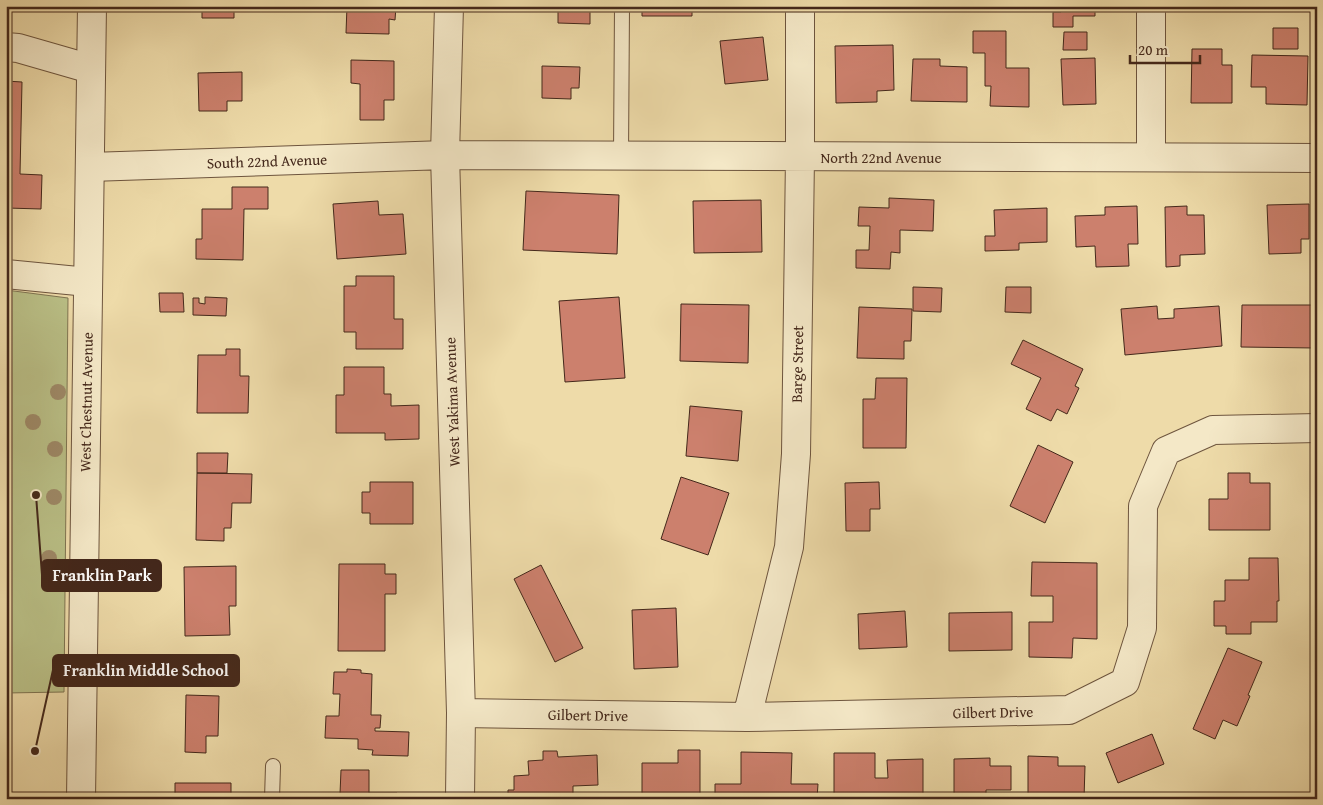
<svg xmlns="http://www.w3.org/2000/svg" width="1323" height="805" viewBox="0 0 1323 805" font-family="'Gentium Book Plus',serif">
  <rect width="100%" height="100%" fill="#eedba9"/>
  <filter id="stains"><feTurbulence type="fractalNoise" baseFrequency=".004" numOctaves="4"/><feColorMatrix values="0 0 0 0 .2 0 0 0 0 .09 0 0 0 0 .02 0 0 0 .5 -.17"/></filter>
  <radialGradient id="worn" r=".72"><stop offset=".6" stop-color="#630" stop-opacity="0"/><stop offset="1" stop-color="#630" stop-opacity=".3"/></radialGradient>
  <path fill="#bac087" stroke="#7f7451" d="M6,290L68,298L64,692L6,693Z"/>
  <path fill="#cc806d" stroke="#44281b" d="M202,6H234V18H202Z
    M347,6H396L395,20L389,19V34L346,33Z
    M558,6H590V24L558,23Z
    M642,6H692V16H642Z
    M1061,6H1095V16H1073V27H1053V12H1061Z
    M1273,28H1298V49H1273Z
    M973,31H1006V68H1029V107L990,106L991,86H985V53H973Z
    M1064,32H1087V50H1063Z
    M763,37L768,80L725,84L720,41Z
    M893,45L894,90L877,91V102L836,103L835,46Z
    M1192,49H1222V65H1232V103H1191Z
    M1252,55L1308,56L1307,105L1266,104V87H1251Z
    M1095,58L1096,104L1063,105L1061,59Z
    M913,59H940V66L967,67V102L911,101Z
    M351,60L394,61V100H384V120H360V84L351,83Z
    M542,66L580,67L579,88H571V99L542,98Z
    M242,72V101H227V111H199L198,73Z
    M6,81L22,82L20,174L42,175L41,209L7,208L8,191H6Z
    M232,187H268V209H244L243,260L196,259V239H202V209H232Z
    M526,191L619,195L617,254L523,250Z
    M889,198L934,200L933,231L900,230V253L891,252L890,269L856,268V250H869L870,226H858L859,207L889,208Z
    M761,200L762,252L694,253L693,201Z
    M378,201L379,215L403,214L406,254L337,259L333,204Z
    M1309,204V239H1301V253L1269,254L1267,205Z
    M1137,206L1138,244H1128L1129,266L1096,267L1095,246L1076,247L1075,216L1105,215V207Z
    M1187,206V215H1204L1205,254L1180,255V266L1166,267L1165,207Z
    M1047,208V242L1019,243V250L985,251V236H995L994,210Z
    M356,276H394V319H403V349H356V332H344V286H356Z
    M913,287L942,288L941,312L913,311Z
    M1006,287H1031V313L1005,312Z
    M159,293H183L184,312H160Z
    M205,297L227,298L226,316L193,315V298H199V303L205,304Z
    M619,297L625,378L565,382L559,301Z
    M681,304L749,305L748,363L680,361Z
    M1242,305H1314V348L1241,347Z
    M1157,306L1158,319L1174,318V309L1219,306L1222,346L1125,355L1121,309Z
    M859,307L912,309L911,341H904V359L857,358Z
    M1023,340L1083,369L1075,386L1079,388L1067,414L1057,409L1051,421L1026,409L1041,378L1011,364Z
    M226,349H240V376H249L248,413H197L198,355H226Z
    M344,367H384V394H391V406L419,405V439L385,440V433H336V395H344Z
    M876,378H907L906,448H863V399H875Z
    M690,406L742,411L738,461L686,456Z
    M1038,445L1073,462L1045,523L1010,506Z
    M197,453H228L227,473H197Z
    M197,473L252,474L251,503H232L231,528H224V541L196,540Z
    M1228,473H1250V483H1270V530H1209V499H1228Z
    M681,477L729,493L708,555L661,539Z
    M370,482H413V524H370V513H362V492H370Z
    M879,482L880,509H870V531H846L845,483Z
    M1249,558H1278L1279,601H1277V622H1251V634H1226V626H1214V601H1225V580H1249Z
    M1032,562L1097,563V639L1073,638L1072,658L1029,657V622H1053V596H1031Z
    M339,564H385V574H396V594H385V651H338Z
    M541,565L583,648L555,662L514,579Z
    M236,566V606H229L230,635L185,636L184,567Z
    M676,608L678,667L634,669L632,610Z
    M905,611L907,647L859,649L858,614Z
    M1012,612V650L949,651V613Z
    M1228,648L1262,662L1248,695L1250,696L1237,726L1223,720L1215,739L1193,729Z
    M347,669L361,670V673L372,674L371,715H381L380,728H375V731L409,732L408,756L372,755L373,750L358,749V739L325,738L326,716H339L340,694H333L334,672H347Z
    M186,695L219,696L218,736H206V753L185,752Z
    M1152,734L1164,764L1118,783L1106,753Z
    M678,750H700V798L658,799V794H642V763H678Z
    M543,751H557L558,757L597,755L598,785L573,786V799H508V790H514V776L529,775L528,761L543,760Z
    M741,752L792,753L791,784H818L817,799H715V784H741Z
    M834,753H875V778H888L887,760L923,759V799H834Z
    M1028,756L1058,757V766H1085L1084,799H1028Z
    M990,758V766H1011V790H986V799H954V759Z
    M341,770H369V793H397V799H357V794H340Z
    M175,783H231V799H175Z"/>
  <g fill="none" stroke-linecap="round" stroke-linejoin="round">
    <g stroke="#6e553e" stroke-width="16">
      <path id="service" d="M621,156L622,6
        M272,799L273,766"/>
    </g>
    <g stroke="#6e553e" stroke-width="30">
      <path id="minor" d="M449,6L445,155L461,713L460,799
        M6,47L18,48L91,69
        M1151,157V6
        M90,167L445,155L1317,158
        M6,274L88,282
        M461,713L747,717L1069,710L1125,682L1142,628L1143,506L1166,451L1213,430L1317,428
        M747,717L789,547L796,454L800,156V6"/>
    </g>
    <g stroke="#6e553e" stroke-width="30">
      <path id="tertiary" d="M81,799L92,6"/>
    </g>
    <use href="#service" stroke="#f4e8c7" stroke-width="14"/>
    <use href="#minor" stroke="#f4e8c7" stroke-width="28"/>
    <use href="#tertiary" stroke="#f4e8c7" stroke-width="28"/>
  </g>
  <g fill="#9e8967">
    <circle cx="58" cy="392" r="8"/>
    <circle cx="33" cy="422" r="8"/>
    <circle cx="55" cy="449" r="8"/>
    <circle cx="54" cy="497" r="8"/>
    <circle cx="49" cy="558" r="8"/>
  </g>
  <g text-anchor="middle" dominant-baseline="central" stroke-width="4" stroke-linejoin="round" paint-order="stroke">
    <g font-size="15" fill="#44281b" stroke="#f4e8c7">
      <text x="881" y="157">North 22nd Avenue</text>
      <text transform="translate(267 161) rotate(-2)">South 22nd Avenue</text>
      <text transform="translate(797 364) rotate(-89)">Barge Street</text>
      <text transform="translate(86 402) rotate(-89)">West Chestnut Avenue</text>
      <text transform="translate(452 402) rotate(-92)">West Yakima Avenue</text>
      <text transform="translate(993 712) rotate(-1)">Gilbert Drive</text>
      <text transform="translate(588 715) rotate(1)">Gilbert Drive</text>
    </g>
  </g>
  <path fill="none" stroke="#44281b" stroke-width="2" d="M36 495L42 575M35 751L53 670"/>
  <g fill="#44281b" stroke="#f4e8c7" stroke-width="2">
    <circle cx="36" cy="495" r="5"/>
    <circle cx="35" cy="751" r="5"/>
  </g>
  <g fill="#44281b" stroke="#44281b" stroke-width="2">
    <rect x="42" y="560" width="119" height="31" rx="5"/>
    <rect x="53" y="655" width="186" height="31" rx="5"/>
  </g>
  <g font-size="16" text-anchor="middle" font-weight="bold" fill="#fff">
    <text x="102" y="581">Franklin Park</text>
    <text x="146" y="676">Franklin Middle School</text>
  </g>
  <rect width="1323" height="805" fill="none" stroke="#eedba9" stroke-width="25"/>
  <rect x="8" y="8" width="1308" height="790" fill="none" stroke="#44281b" stroke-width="2.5"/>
  <rect x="12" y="12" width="1298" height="780" fill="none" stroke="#44281b"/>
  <path d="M1130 55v8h70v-8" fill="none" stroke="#44281b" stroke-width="2.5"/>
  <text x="1138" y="55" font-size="15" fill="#44281b" stroke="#f4e8c7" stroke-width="4" paint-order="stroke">20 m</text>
  <rect width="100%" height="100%" filter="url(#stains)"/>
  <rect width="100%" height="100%" fill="url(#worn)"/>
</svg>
